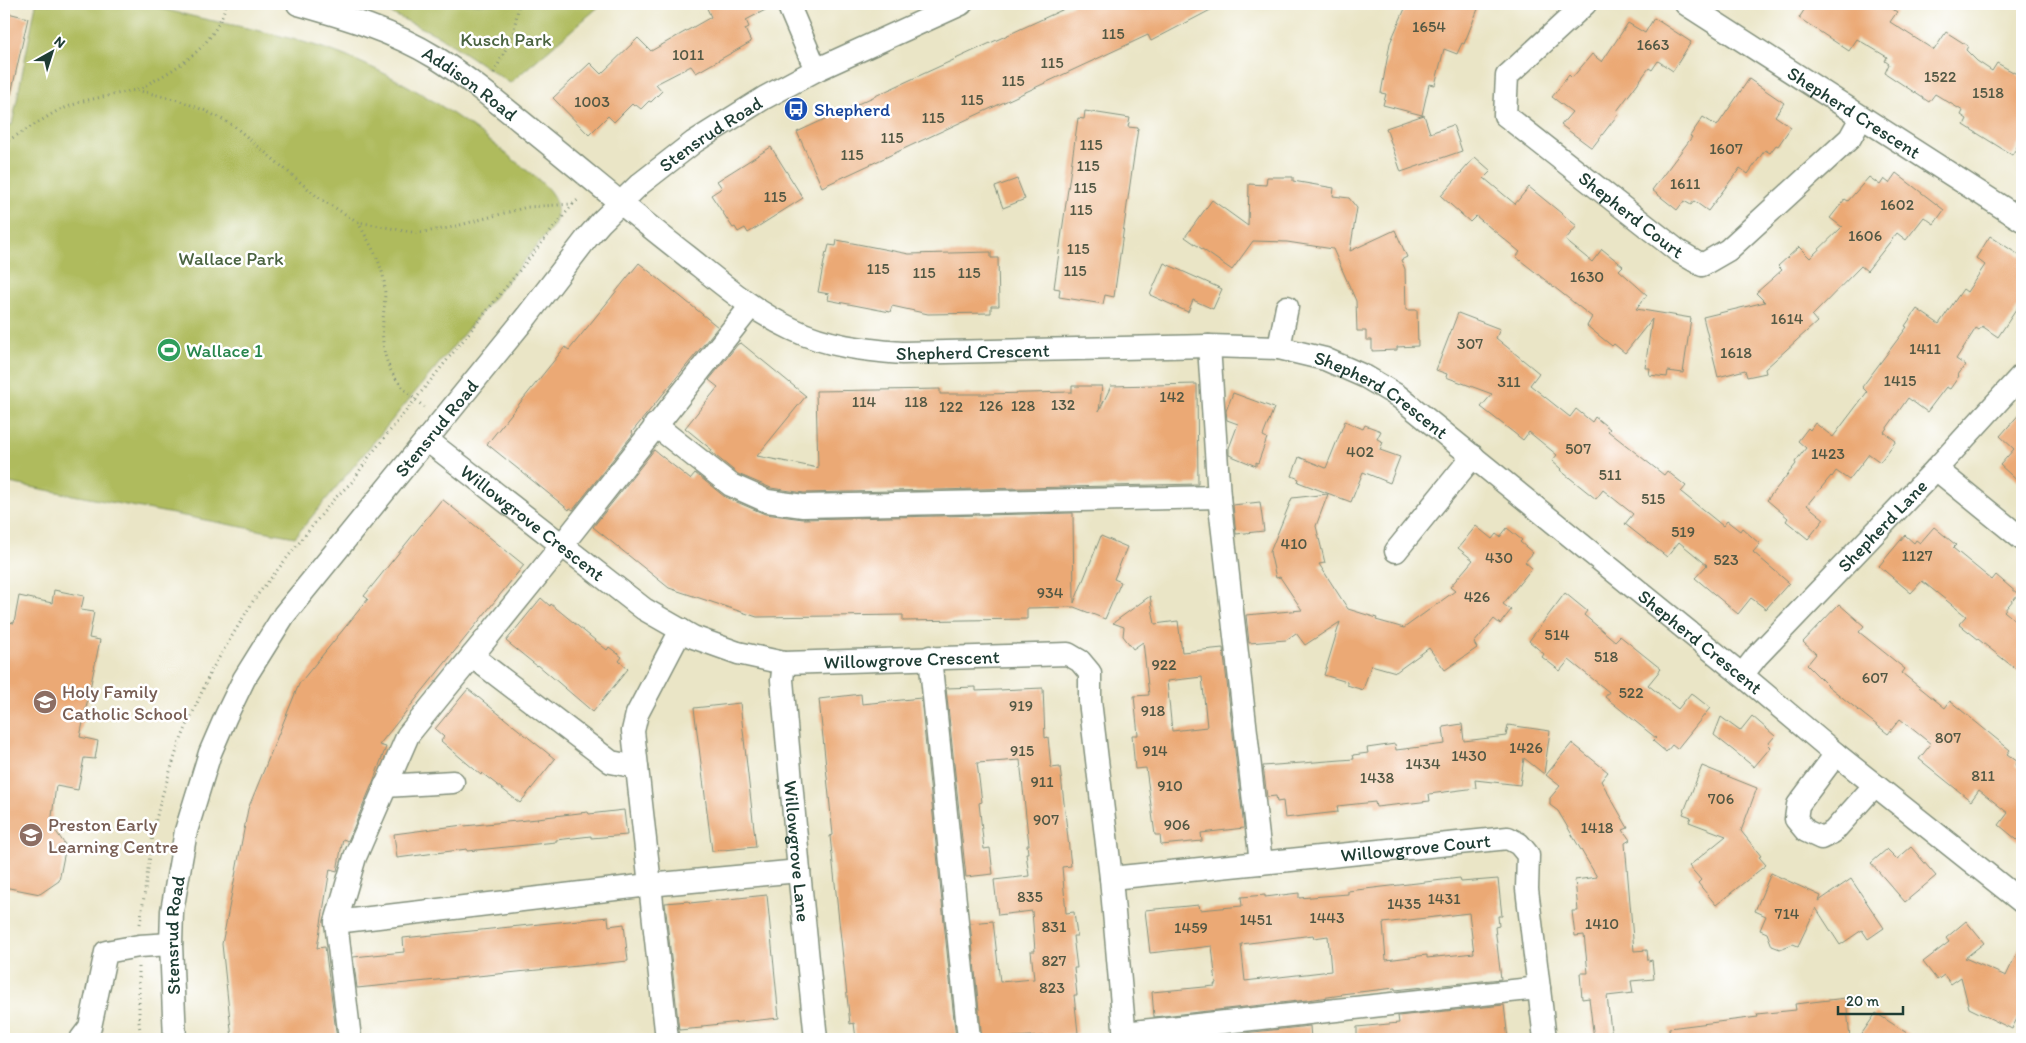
<svg xmlns="http://www.w3.org/2000/svg" width="2026" height="1043" viewBox="0 0 2026 1043" font-family="Itim,sans-serif">
  <rect width="100%" height="100%" fill="#fff"/>
  <filter id="ink" filterUnits="userSpaceOnUse"><feTurbulence type="fractalNoise" baseFrequency=".02" numOctaves="2"/><feDisplacementMap in="SourceGraphic" scale="10" xChannelSelector="R" yChannelSelector="G"/><feConvolveMatrix kernelMatrix="1 2 1 2 8 2 1 2 1" color-interpolation-filters="sRGB"/></filter>
  <filter id="wash" filterUnits="userSpaceOnUse"><feTurbulence type="fractalNoise" baseFrequency=".0096" numOctaves="4" result="noise"/><feDisplacementMap in="SourceGraphic" scale="20" xChannelSelector="R" yChannelSelector="G"/><feGaussianBlur stdDeviation="1.12" result="paint"/><feColorMatrix in="noise" values="0 0 0 0 0 0 0 0 0 0 0 0 0 0 0 0 0 1.4 0 .05"/><feComposite in="paint" operator="in"/></filter>
  <g filter="url(#wash)">
    <rect width="100%" height="100%" fill="#eae5c6"/>
    <path fill="#afbb5d" stroke="#677c48" d="M36,4C67,4 100,1 131,4C157,6 184,15 209,20C248,28 286,36 323,48C393,71 459,114 515,161C536,179 567,194 554,225L295,537L4,482V124L12,125Z
      M371,4H602L510,83L439,36Z"/>
    <g id="blocks">
      <path fill="#eba974" fill-rule="evenodd" d="M705,4L775,5L746,20L749,27L745,29L751,42L696,73L691,66L656,84L662,91L651,102L649,101L641,109L636,105L634,106L632,104L614,122L608,116L589,135L553,98L590,63L601,74L638,38L651,51L711,17Z
        M1075,4H1222L1151,41L1148,35L822,187L797,132Z
        M1407,4H1480L1464,44L1462,43L1457,54L1444,49L1435,85L1429,84L1422,115L1383,105L1386,94L1381,93L1390,43Z
        M1808,4H1885L1897,12L1890,22L1934,50L1946,32L1968,46L1966,50L1977,61L1992,71L1997,63L2022,77V139L2012,155L1964,125L1967,119L1961,115L1963,111L1935,94L1929,102L1885,73L1889,64L1885,61L1887,57L1857,39L1849,51L1799,18Z
        M4,12L28,18L11,94L4,93Z
        M1654,18L1691,42L1673,71L1658,61L1652,70L1649,68L1617,111L1619,113L1592,148L1561,125L1572,112L1552,97L1569,75L1572,78L1592,54L1602,62L1628,23L1645,33Z
        M1749,79L1784,103L1775,116L1791,127L1778,146L1776,145L1770,153L1765,150L1748,174L1740,168L1708,211L1694,201L1691,205L1684,201L1677,210L1652,190L1692,137L1690,136L1703,117L1717,126Z
        M1085,111L1130,118L1128,127L1138,128L1114,297L1105,295L1103,304L1059,297L1060,289L1054,288L1078,118L1084,119Z
        M1424,115L1430,133L1453,125L1462,151L1401,172L1386,128Z
        M771,147L803,198L748,233L745,228L738,232L735,227L733,228L711,195L722,188L717,181Z
        M1475,157L1491,171L1484,178L1515,204L1529,187L1577,226L1565,240L1592,262L1602,249L1623,266L1619,270L1647,295L1636,309L1691,318L1683,373L1668,371L1667,377L1649,375L1650,368H1645L1652,319L1625,353L1614,344L1612,346L1587,326L1592,317L1516,257L1520,252L1476,216L1470,222L1441,196Z
        M1896,173L1944,210L1934,224L1924,217L1906,240L1897,233L1867,271L1861,266L1812,316L1817,322L1765,369L1766,373L1747,377L1745,370L1718,377L1703,317L1765,302L1756,293L1782,270L1778,266L1799,247L1810,258L1842,227L1830,218L1845,199L1848,201L1869,177L1880,185L1884,179L1889,183Z
        M1267,177H1293V181L1334,188L1333,196L1349,198L1357,208L1350,251L1395,230L1407,257L1401,260L1405,269L1406,310H1417L1418,346L1397,347V350L1372,351V340H1366V331H1357L1356,301L1333,249L1287,242L1253,241L1232,270L1185,237L1212,200L1248,226L1249,184L1266,185Z
        M1017,179L1025,199L1003,208L995,187Z
        M1990,236L2022,257V301L1998,337L1982,326L1979,330L1976,328L1956,359L1965,365L1958,375L1959,376L1950,389L1946,387L1927,412L1908,398L1884,432L1896,441L1880,462L1869,454L1849,480L1836,471L1832,477L1831,476L1807,505L1824,519L1808,539L1786,521L1788,518L1767,500L1796,464L1795,462L1806,448L1798,441L1808,428L1810,430L1815,423L1833,437L1867,392L1862,387L1907,327L1905,326L1917,309L1939,324L1963,289L1967,292L1985,265L1976,258Z
        M837,240L909,254L991,252V258H998L999,306H991V313L928,314L892,306L890,312L828,300L829,294L818,292L826,252L827,253L829,245L836,246Z
        M639,263L718,327L632,432L633,434L573,510L570,508L569,510L487,444L565,347L569,350Z
        M1164,263L1222,289L1213,309L1193,300L1188,312L1150,295Z
        M1458,313L1500,329L1496,338L1539,373L1530,385L1570,417L1576,409L1592,422L1595,417L1610,429L1608,431L1664,475L1667,471L1686,486L1681,492L1723,526L1727,521L1740,531L1742,528L1760,544L1753,552L1789,583L1766,609L1751,598L1738,614L1695,578L1707,565L1679,542L1667,557L1625,524L1633,514L1603,490L1596,499L1560,470L1561,469L1552,461L1557,455L1529,432L1523,440L1481,407L1492,394L1446,377L1447,374L1436,370Z
        M741,343L806,396L757,456L818,468L816,391L940,389V394H985L1072,392V386H1102L1099,411L1111,386L1197,384L1198,484L804,493L771,488L738,474L711,452L712,450L685,428L718,387L709,380L738,344Z
        M1233,393L1274,408L1263,436L1267,438L1258,463L1256,462V466L1229,455V448L1238,424L1227,420L1226,411Z
        M2022,411V485L2000,465L2014,449L2000,436Z
        M1345,421L1363,429L1365,425L1381,431L1377,439L1383,442L1380,450L1400,457L1390,483L1363,472L1351,502L1298,482L1299,479L1292,476L1299,457L1326,468Z
        M654,450L690,479L695,473L725,497L765,514L803,519L1073,513L1074,603L1101,536L1127,547L1114,579L1121,582L1105,619L1074,607L1027,608V619L903,621V615L757,617L669,588L593,527Z
        M1328,494L1316,526L1325,563L1319,564L1348,609L1377,618L1376,620L1404,628L1455,591L1450,587L1473,560L1458,548L1476,526L1492,539L1496,534L1500,537L1507,528L1522,540L1520,542L1533,553L1525,562L1532,568L1503,604L1511,610L1500,624L1494,619L1474,643L1477,648L1445,670L1429,648L1396,672L1371,665L1363,690L1347,685V682L1324,675L1340,622L1305,645L1296,633L1286,640L1249,643L1246,615L1302,610L1280,577L1276,578L1270,552L1292,498Z
        M442,499L524,565L379,745L386,747L373,782L348,841L343,839L337,871L330,869L317,948L325,947L337,1039H232L222,944L248,809L299,684L368,599L364,596Z
        M1260,502L1264,531L1236,534L1233,505Z
        M1934,527L1956,545L1953,548L1992,580L1996,575L2018,594L2004,611L2022,626V674L1959,624L1966,616L1922,581L1911,593L1879,566L1905,535L1914,543L1916,540L1920,543Z
        M54,590L84,596L81,610L94,612L89,638L100,640L80,737L98,741L95,759L84,758L78,790L56,786L51,824L66,846L59,881L40,894L4,887V667L7,651L4,650V621L14,623L19,596L52,603Z
        M1565,593L1587,611L1584,615L1615,641L1620,636L1661,669L1648,685L1678,709L1691,693L1710,708L1677,749L1672,745L1666,752L1653,741L1656,738L1605,697L1609,692L1569,660L1560,671L1542,657L1544,654L1529,641Z
        M1150,596L1155,624L1178,621L1182,652L1223,648L1244,828L1201,833L1202,841L1161,845L1160,835H1155L1146,768L1135,769L1132,735H1138L1134,696L1149,695L1143,642L1133,649L1123,636L1124,627L1113,623ZM1202,677L1207,727L1172,731L1167,681Z
        M541,598L550,606L551,604L607,650L609,647L622,657L619,661L628,669L593,712L538,665L537,666L506,641Z
        M1839,604L1864,626L1859,632L1905,669L1902,673L1945,708L1950,701L2010,750L2007,754L2018,762L2015,765L2022,771V844L1999,825L2008,813L1979,790L1971,801L1919,759L1931,744L1900,719L1888,734L1828,686L1807,665L1816,654L1803,642Z
        M976,687V691L1043,688L1045,738L1048,737L1051,768L1060,767L1071,866L1062,867L1066,913L1074,912L1077,936H1073L1077,968H1074L1077,995H1074L1078,1033L1031,1037V1036L982,1039L970,923L993,921L1000,982L1034,979L1031,951H1035L1032,911L998,915L994,880L1029,876L1026,853H1028L1027,845H1029L1020,760L977,763L982,802L979,803L984,849L990,848L993,874L966,877L946,688Z
        M468,689L555,759L520,803L482,773L481,775L441,741L444,737L435,729Z
        M861,694L862,704L921,698L956,1039H856L854,1023L850,1024L830,836L833,835L819,699Z
        M740,703L756,847L712,851L694,708Z
        M1752,716L1775,736L1768,744L1771,747L1754,767L1714,735L1721,717L1740,731Z
        M1462,724L1464,741L1506,736L1508,725L1550,731L1544,774L1524,758L1520,785L1475,780L1476,788L1429,794L1430,801L1376,807L1375,802L1337,806L1338,812L1285,818L1283,801L1277,802L1276,796L1267,797L1263,766L1354,759L1353,755L1368,753L1367,748L1395,744L1396,750L1445,744L1443,727Z
        M1572,743L1608,772L1601,781L1628,828L1623,830L1630,840L1625,843L1634,951L1647,950L1648,961L1652,960L1654,979L1631,981L1633,993L1607,996L1612,1039H1594L1589,998L1582,999L1580,973H1588L1584,935L1575,936L1572,911H1578L1575,880L1597,877L1558,811L1550,805V798L1560,786L1546,775Z
        M1702,766L1757,788L1741,831L1761,856L1759,857L1766,865L1716,905L1698,883L1701,880L1689,866L1726,836L1689,822L1691,817L1683,814Z
        M624,810L627,835L591,838V836L556,840V842L467,851V849L397,858L394,834L463,825L464,826L538,819L537,818L588,812L589,814Z
        M1911,847L1936,876L1905,902L1871,863L1887,849L1897,859Z
        M1771,873L1821,896L1819,901L1851,879L1884,928L1868,939L1862,930L1840,945L1816,908L1798,946L1793,944L1780,949L1772,946L1767,933L1760,930L1766,916L1755,911Z
        M1460,878L1461,882L1498,879L1502,916H1498L1499,926L1495,927L1501,979L1395,990V988L1341,994L1342,995L1307,1000L1154,1017L1152,992L1215,986L1214,984H1216L1212,946L1150,953L1145,910L1199,905L1200,910L1242,906L1241,897L1265,895V897L1299,893V898L1348,894V891ZM1469,913L1474,953L1427,958V955L1386,960L1383,923ZM1313,935L1314,938L1328,936L1331,971L1245,981L1241,944Z
        M767,895L779,1018L702,1026V1028L679,1030L665,903L689,901L690,903Z
        M608,917L609,926L624,924L628,961L357,988L353,957L404,952L403,938Z
        M1966,921L1984,943L1965,958L2006,976L2022,942V1008L2012,1029L1969,1008L1961,977L1951,984L1944,975L1937,980L1923,962L1949,942L1946,938Z
        M1846,998L1850,1039H1670L1669,1028L1758,1017L1757,1014L1796,1010L1795,1004Z
        M1504,1005L1508,1039H1481V1034L1429,1039H1357V1027L1399,1023L1398,1016Z
        M1876,1013L1916,1039H1858Z
        M1310,1026L1311,1039H1188Z"/>
    </g>
  </g>
  <g filter="url(#ink)">
    <use href="#blocks" fill-opacity="0" stroke="#84917d" stroke-width="1"/>
    <g fill="none" stroke-linecap="round" stroke-linejoin="round">
      <g stroke="#84917d" stroke-width="25">
        <g id="minor">
          <path id="s1" d="M298,4C344,17 393,31 435,57C470,79 502,106 534,132C585,173 635,216 687,256C721,283 753,311 792,329C827,346 864,350 902,353L1209,346L1279,348L1325,359L1366,377L1398,396L1742,675L1836,754L2022,902"/>
          <path d="M788,4L816,70"/>
          <path id="s2" d="M1585,4L1507,76L1505,115L1678,251L1702,265L1728,250L1850,138L1861,118"/>
          <path id="s3" d="M1686,4L2022,220"/>
          <path d="M1209,346L1219,497L1261,863"/>
          <path d="M1279,348L1287,307"/>
          <path d="M655,425L731,485L767,501L803,506L1219,497"/>
          <path id="s4" d="M427,440L644,609L693,637L738,653L784,663L1068,654L1080,661L1090,673V701L1111,878L1125,1039"/>
          <path d="M1936,469L2022,539"/>
          <path d="M1396,551L1473,456"/>
          <path d="M472,656L611,762L637,767"/>
          <path d="M930,657L969,1039"/>
          <path id="s5" d="M784,663L782,680L799,871L816,1039"/>
          <path id="s6" d="M1742,675L1757,656L1936,469L2022,375"/>
          <path d="M1836,754L1798,805L1796,819L1806,831L1821,838L1833,832L1875,785"/>
          <path d="M385,786L453,782"/>
          <path id="s7" d="M1111,878L1508,838L1519,844L1528,855L1527,889L1545,1039"/>
          <path d="M336,922L649,885L799,871"/>
          <path d="M1124,1033L1539,988"/>
          <path d="M81,1039L90,1027L106,952L139,946L171,944"/>
          <path id="s8" d="M175,1039L171,944L172,911L186,831L210,753L226,716L244,679L284,615L527,316L587,238L601,222L640,184L694,142L764,98L816,70L961,4"/>
          <path d="M350,1039L336,922L355,857L408,735L562,545L751,306"/>
          <path d="M667,1039L633,731L637,714L681,630"/>
        </g>
      </g>
      <path stroke="#84917d" stroke-width="3" stroke-dasharray="1 4" stroke-linecap="butt" d="M494,73L513,34L519,4
        M137,90C176,69 214,49 226,4
        M4,143L57,111L83,101L136,90L178,100L206,111L234,126L319,198L358,222L417,233L449,228L527,207L573,204L580,198
        M358,222C368,241 381,260 384,281C386,294 384,307 383,320C380,362 392,381 424,407
        M140,924L154,828L161,799L179,744L211,671L255,598L334,499L353,481L368,458L573,204
        M139,967V1022L141,1039"/>
      <use href="#minor" stroke="#fff" stroke-width="22"/>
    </g>
  </g>
  <defs>
    <g id="bus-disc" transform="scale(1.25)"><circle r="9.5" fill="#1a4fb4" stroke="#fff"/><path d="M-5-6H5V4H4V6H2V4H-2V6H-4V4H-5ZM-3.5-4V0h7V-4ZM-3.5 1.2v1.5H-2V1.2ZM2 1.2v1.5H3.5V1.2Z" fill="#fff"/></g>
    <g id="stadium-disc" transform="scale(1.25)"><circle r="9.5" fill="#2e9e5b" stroke="#fff"/><path d="M0-5a6.5 5 0 1 0 0 10a6.5 5 0 1 0 0-10ZM-3.5-1.8h7v3.6h-7Z" fill="#fff"/></g>
    <g id="school-disc" transform="scale(1.25)"><circle r="9.5" fill="#8d6e63" stroke="#fff"/><path d="M0-5L7-2L0 1L-7-2ZM-4 1L0 2.5L4 1V4Q0 6-4 4Z" fill="#fff"/></g>
  </defs>
  <g fill-rule="evenodd">
    <use href="#bus-disc" x="796" y="109"/>
    <use href="#stadium-disc" x="169" y="350"/>
    <use href="#school-disc" x="45" y="702"/>
    <use href="#school-disc" x="31" y="835"/>
  </g>
  <g text-anchor="middle" dominant-baseline="central" stroke-width="5" stroke-linejoin="round" paint-order="stroke">
    <g font-size="16" fill="#525844">
      <text x="1429" y="26">1654</text>
      <text x="1113" y="33">115</text>
      <text x="1653" y="44">1663</text>
      <text x="688" y="54">1011</text>
      <text x="1052" y="62">115</text>
      <text x="1940" y="76">1522</text>
      <text x="1013" y="80">115</text>
      <text x="1988" y="92">1518</text>
      <text x="972" y="99">115</text>
      <text x="592" y="101">1003</text>
      <text x="933" y="117">115</text>
      <text x="892" y="137">115</text>
      <text x="1091" y="144">115</text>
      <text x="1726" y="148">1607</text>
      <text x="852" y="154">115</text>
      <text x="1088" y="165">115</text>
      <text x="1685" y="183">1611</text>
      <text x="1085" y="187">115</text>
      <text x="775" y="196">115</text>
      <text x="1897" y="204">1602</text>
      <text x="1081" y="209">115</text>
      <text x="1865" y="235">1606</text>
      <text x="1078" y="248">115</text>
      <text x="878" y="268">115</text>
      <text x="1075" y="270">115</text>
      <text x="924" y="272">115</text>
      <text x="969" y="272">115</text>
      <text x="1587" y="276">1630</text>
      <text x="1787" y="318">1614</text>
      <text x="1470" y="343">307</text>
      <text x="1925" y="348">1411</text>
      <text x="1736" y="352">1618</text>
      <text x="1900" y="380">1415</text>
      <text x="1509" y="381">311</text>
      <text x="1172" y="396">142</text>
      <text x="864" y="401">114</text>
      <text x="916" y="401">118</text>
      <text x="1063" y="404">132</text>
      <text x="991" y="405">126</text>
      <text x="1023" y="405">128</text>
      <text x="951" y="406">122</text>
      <text x="1578" y="448">507</text>
      <text x="1360" y="451">402</text>
      <text x="1828" y="453">1423</text>
      <text x="1610" y="474">511</text>
      <text x="1653" y="498">515</text>
      <text x="1683" y="531">519</text>
      <text x="1294" y="543">410</text>
      <text x="1917" y="555">1127</text>
      <text x="1499" y="557">430</text>
      <text x="1726" y="559">523</text>
      <text x="1050" y="592">934</text>
      <text x="1477" y="596">426</text>
      <text x="1557" y="634">514</text>
      <text x="1606" y="656">518</text>
      <text x="1164" y="664">922</text>
      <text x="1875" y="677">607</text>
      <text x="1631" y="692">522</text>
      <text x="1021" y="705">919</text>
      <text x="1153" y="710">918</text>
      <text x="1948" y="737">807</text>
      <text x="1526" y="747">1426</text>
      <text x="1022" y="750">915</text>
      <text x="1155" y="750">914</text>
      <text x="1469" y="755">1430</text>
      <text x="1423" y="763">1434</text>
      <text x="1983" y="775">811</text>
      <text x="1377" y="777">1438</text>
      <text x="1042" y="781">911</text>
      <text x="1170" y="785">910</text>
      <text x="1721" y="798">706</text>
      <text x="1046" y="819">907</text>
      <text x="1177" y="824">906</text>
      <text x="1597" y="827">1418</text>
      <text x="1030" y="896">835</text>
      <text x="1444" y="898">1431</text>
      <text x="1404" y="903">1435</text>
      <text x="1787" y="913">714</text>
      <text x="1327" y="917">1443</text>
      <text x="1256" y="919">1451</text>
      <text x="1602" y="923">1410</text>
      <text x="1054" y="926">831</text>
      <text x="1191" y="927">1459</text>
      <text x="1054" y="960">827</text>
      <text x="1052" y="987">823</text>
    </g>
    <g font-size="19" fill="#4a6340" stroke="#fff">
      <text x="506" y="39">Kusch Park</text>
      <text x="231" y="258">Wallace Park</text>
    </g>
    <g font-size="19" fill="#1f3d34" stroke="#fff">
      <text stroke="none"><textPath href="#s1" startOffset="191">Addison Road</textPath></text>
      <text stroke="none"><textPath href="#s3" startOffset="200">Shepherd Crescent</textPath></text>
      <text stroke="none"><textPath href="#s8" startOffset="1094">Stensrud Road</textPath></text>
      <text stroke="none"><textPath href="#s2" startOffset="306">Shepherd Court</textPath></text>
      <text stroke="none"><textPath href="#s1" startOffset="781">Shepherd Crescent</textPath></text>
      <text stroke="none"><textPath href="#s1" startOffset="1201">Shepherd Crescent</textPath></text>
      <text stroke="none"><textPath href="#s8" startOffset="689">Stensrud Road</textPath></text>
      <text stroke="none"><textPath href="#s4" startOffset="134">Willowgrove Crescent</textPath></text>
      <text stroke="none"><textPath href="#s6" startOffset="205">Shepherd Lane</textPath></text>
      <text stroke="none"><textPath href="#s1" startOffset="1606">Shepherd Crescent</textPath></text>
      <text stroke="none"><textPath href="#s4" startOffset="554">Willowgrove Crescent</textPath></text>
      <text stroke="none"><textPath href="#s7" startOffset="306">Willowgrove Court</textPath></text>
      <text stroke="none"><textPath href="#s5" startOffset="189">Willowgrove Lane</textPath></text>
      <text stroke="none"><textPath href="#s8" startOffset="104">Stensrud Road</textPath></text>
    </g>
    <g font-size="19" fill="#164399" stroke="#fff" text-anchor="start">
      <text x="814" y="109">Shepherd</text>
    </g>
    <g font-size="19" fill="#27864d" stroke="#fff" text-anchor="start">
      <text x="186" y="350">Wallace 1</text>
    </g>
    <g font-size="19" fill="#785e54" stroke="#fff" text-anchor="start">
      <text x="62" y="691">Holy Family<tspan x="62" dy="22">Catholic School</tspan></text>
      <text x="48" y="824">Preston Early<tspan x="48" dy="22">Learning Centre</tspan></text>
    </g>
  </g>
  <rect width="2026" height="1043" fill="none" stroke="#fff" stroke-width="20"/>
  <g transform="translate(52 52) rotate(39)" stroke="#ffffff" stroke-width="4" paint-order="stroke">
  <path d="M0-4L9 19L0 12L-9 19Z" fill="#1f3d34"/>
  <text y="-8" font-size="14" font-weight="bold" text-anchor="middle" fill="#1f3d34">N</text>
  </g>
  <path d="M1838 1006v8h65v-8" fill="none" stroke="#1f3d34" stroke-width="2.5"/>
  <text x="1846" y="1006" font-size="15" fill="#1f3d34" stroke="#ffffff" stroke-width="4" paint-order="stroke">20 m</text>
</svg>
